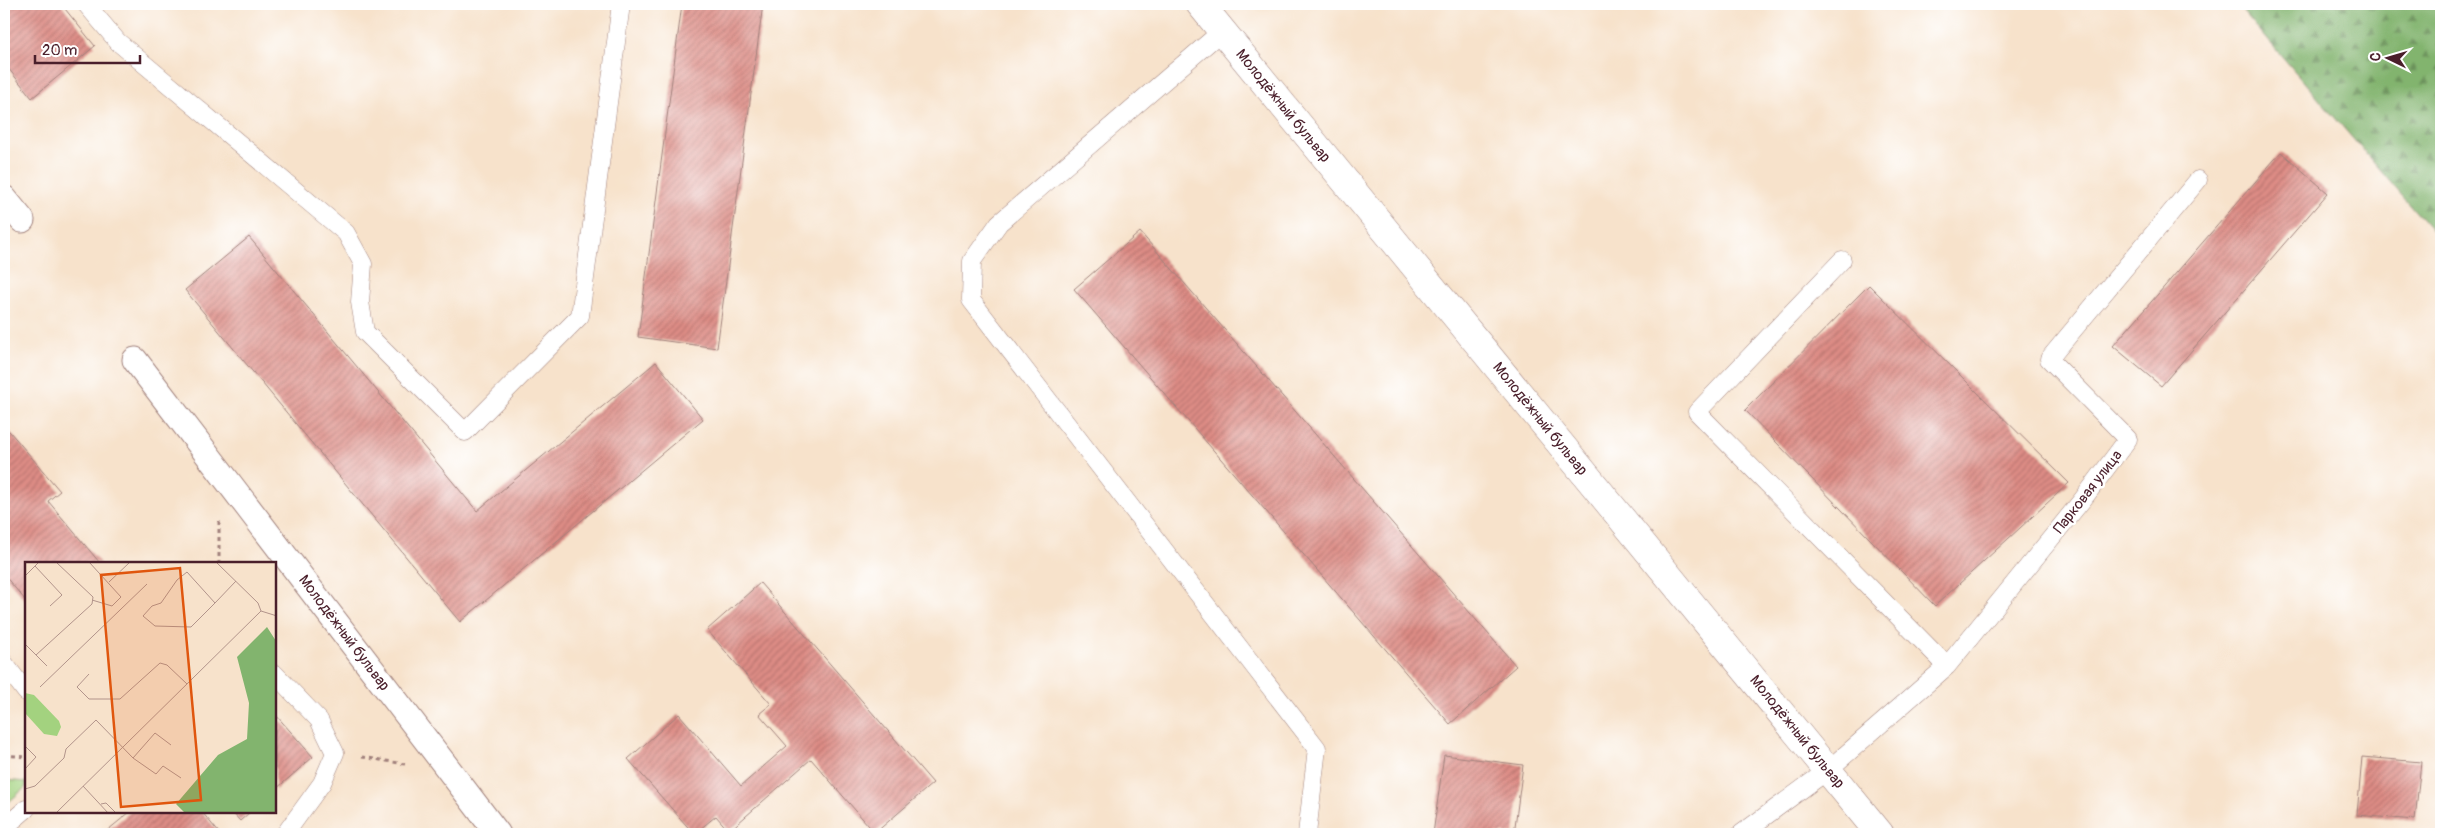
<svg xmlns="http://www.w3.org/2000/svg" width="2445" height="838" viewBox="0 0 2445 838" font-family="Pangolin,sans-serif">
  <defs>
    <pattern id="forest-firs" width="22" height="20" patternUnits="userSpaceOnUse" patternTransform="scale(1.25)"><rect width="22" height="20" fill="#82b46e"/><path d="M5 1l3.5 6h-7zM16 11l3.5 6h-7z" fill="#6c925b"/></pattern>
    <pattern id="park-tufts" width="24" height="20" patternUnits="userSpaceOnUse" patternTransform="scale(1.25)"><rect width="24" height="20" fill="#a3d27f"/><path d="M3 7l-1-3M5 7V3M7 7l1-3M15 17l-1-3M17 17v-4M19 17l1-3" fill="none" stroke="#8eb46e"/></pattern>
    <pattern id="building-hatch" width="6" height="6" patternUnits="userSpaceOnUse" patternTransform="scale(1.25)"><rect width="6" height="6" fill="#dd8c85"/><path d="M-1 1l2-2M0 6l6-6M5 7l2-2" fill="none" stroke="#b5726d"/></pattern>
  </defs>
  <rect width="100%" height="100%" fill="#fff"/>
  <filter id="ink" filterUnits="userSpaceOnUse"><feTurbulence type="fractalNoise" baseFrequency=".02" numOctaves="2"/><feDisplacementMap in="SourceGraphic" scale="10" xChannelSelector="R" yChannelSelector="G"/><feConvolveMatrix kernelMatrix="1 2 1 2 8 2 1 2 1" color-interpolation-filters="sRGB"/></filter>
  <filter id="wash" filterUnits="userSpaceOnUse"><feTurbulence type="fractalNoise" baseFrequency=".0096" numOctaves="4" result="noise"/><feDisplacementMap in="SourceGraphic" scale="20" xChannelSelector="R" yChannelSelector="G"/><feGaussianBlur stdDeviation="1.12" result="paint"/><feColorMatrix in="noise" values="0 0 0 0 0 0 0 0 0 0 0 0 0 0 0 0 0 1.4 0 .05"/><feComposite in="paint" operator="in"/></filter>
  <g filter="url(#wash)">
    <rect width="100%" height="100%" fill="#f7e2cb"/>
    <path fill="url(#forest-firs)" stroke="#666a4c" d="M2235,4H2441V241L2242,10Z"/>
    <path fill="url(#park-tufts)" stroke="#767855" d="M4,780L26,782V787L4,806Z"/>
    <g id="blocks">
      <path fill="url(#building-hatch)" d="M4,4H61L95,46L32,98L4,63Z
        M682,4H763L717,348L638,337Z
        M2281,152L2328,193L2161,386L2113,346Z
        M1140,232L1516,666L1450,724L1074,289Z
        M249,237L477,511L656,362L703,419L460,622L185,290Z
        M1869,285L2069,483L1935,606L1745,410Z
        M4,425L60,491L48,501L100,563H26V601L4,575Z
        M760,583L933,783L875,833L811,759L729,831L716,816L694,834L628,759L679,714L741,786L787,746L759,714L771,704L707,630Z
        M275,714L313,757L275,790Z
        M1444,755L1523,765L1514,834H1433Z
        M2362,757L2421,762L2415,820L2357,815Z
        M130,812H202L220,834H103Z
        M232,812H250L240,821Z"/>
    </g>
  </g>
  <g filter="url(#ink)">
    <use href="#blocks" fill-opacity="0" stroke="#a0807b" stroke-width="1"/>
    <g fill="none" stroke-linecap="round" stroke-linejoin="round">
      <g stroke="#a0807b" stroke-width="19">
        <path id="service" d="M86,4L118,42L346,233L363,264L360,302L365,332L465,432L580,316L621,4
          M1222,31L999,223L972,261L971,300L1317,748L1307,834
          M1842,260L1697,412L1947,666
          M4,663L26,692
          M275,674L319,720L335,753L322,783L285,834
          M4,828L26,809
          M1741,834L1828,770L1947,666L2083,499L2128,439L2049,359L2198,180"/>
      </g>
      <g stroke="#a0807b" stroke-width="27">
        <path id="pedestrian" d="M4,198L22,220
          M135,360L498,834"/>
      </g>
      <g stroke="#a0807b" stroke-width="29">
        <path id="minor" d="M1200,4L1880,834"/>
      </g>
      <path stroke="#a0807b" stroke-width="3" stroke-dasharray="4 4" stroke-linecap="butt" d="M219,521V563
        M4,755L26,757
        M362,757L405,764"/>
      <use href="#service" stroke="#fff" stroke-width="18"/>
      <use href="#pedestrian" stroke="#fff" stroke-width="25"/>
      <use href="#minor" stroke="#fff" stroke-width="28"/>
    </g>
  </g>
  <g text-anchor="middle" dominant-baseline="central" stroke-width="5" stroke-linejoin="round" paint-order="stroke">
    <g font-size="15" fill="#4a1f2b" stroke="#fff">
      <text transform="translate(1283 106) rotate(51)">Молодёжный бульвар</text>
      <text transform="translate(1540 419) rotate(51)">Молодёжный бульвар</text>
      <text transform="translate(2088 492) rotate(-52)">Парковая улица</text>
      <text transform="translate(344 633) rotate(53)">Молодёжный бульвар</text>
      <text transform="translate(1797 732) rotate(51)">Молодёжный бульвар</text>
    </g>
  </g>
  <g transform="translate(25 562)">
    <rect width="251" height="251" fill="#f7e2cb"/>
    <path d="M242,65L251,79V251H160L151,242L193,193L222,177L224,141L212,95Z" fill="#82b46e"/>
    <path d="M0,131L9,133L34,159L36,165L32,174L19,172L0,151Z" fill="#a3d27f"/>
    <path fill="none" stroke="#b2948b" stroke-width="1" d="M64,0L96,35L87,44L67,38M191,0L233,41L236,49L252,54M10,4L37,33L25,44M0,14L14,0M84,20L105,0M190,41L162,10L152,18L136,41L127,44L118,54L130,64L166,65L190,41L211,19M0,82L11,93L67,42L68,35L31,0M11,93L22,104M64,112L52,125L64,137H95L135,101L142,103L162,122M15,125L122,22M0,184L11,195L0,207M108,196L130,171L146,183M58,224L84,252M0,227L10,224L39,196L41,187L71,158L108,196L131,212L138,204L156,216M76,242L81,241L92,252M30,252L236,49"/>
    <path fill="#e0560e" fill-opacity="0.15" stroke="#e0560e" stroke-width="2.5" d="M155,6L176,238L96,245L76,13Z"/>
    <rect width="251" height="251" fill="none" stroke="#4a1f2b" stroke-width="2.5"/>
  </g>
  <rect width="2445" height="838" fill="none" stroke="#fff" stroke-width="20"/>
  <g transform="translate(2388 58) rotate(275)" stroke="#ffffff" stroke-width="4" paint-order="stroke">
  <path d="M0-4L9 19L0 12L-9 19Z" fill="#4a1f2b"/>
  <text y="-8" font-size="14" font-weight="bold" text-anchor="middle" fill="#4a1f2b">С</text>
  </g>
  <path d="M35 55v8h105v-8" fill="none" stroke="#4a1f2b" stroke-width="2.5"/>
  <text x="42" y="55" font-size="15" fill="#4a1f2b" stroke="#ffffff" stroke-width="4" paint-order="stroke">20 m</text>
</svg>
